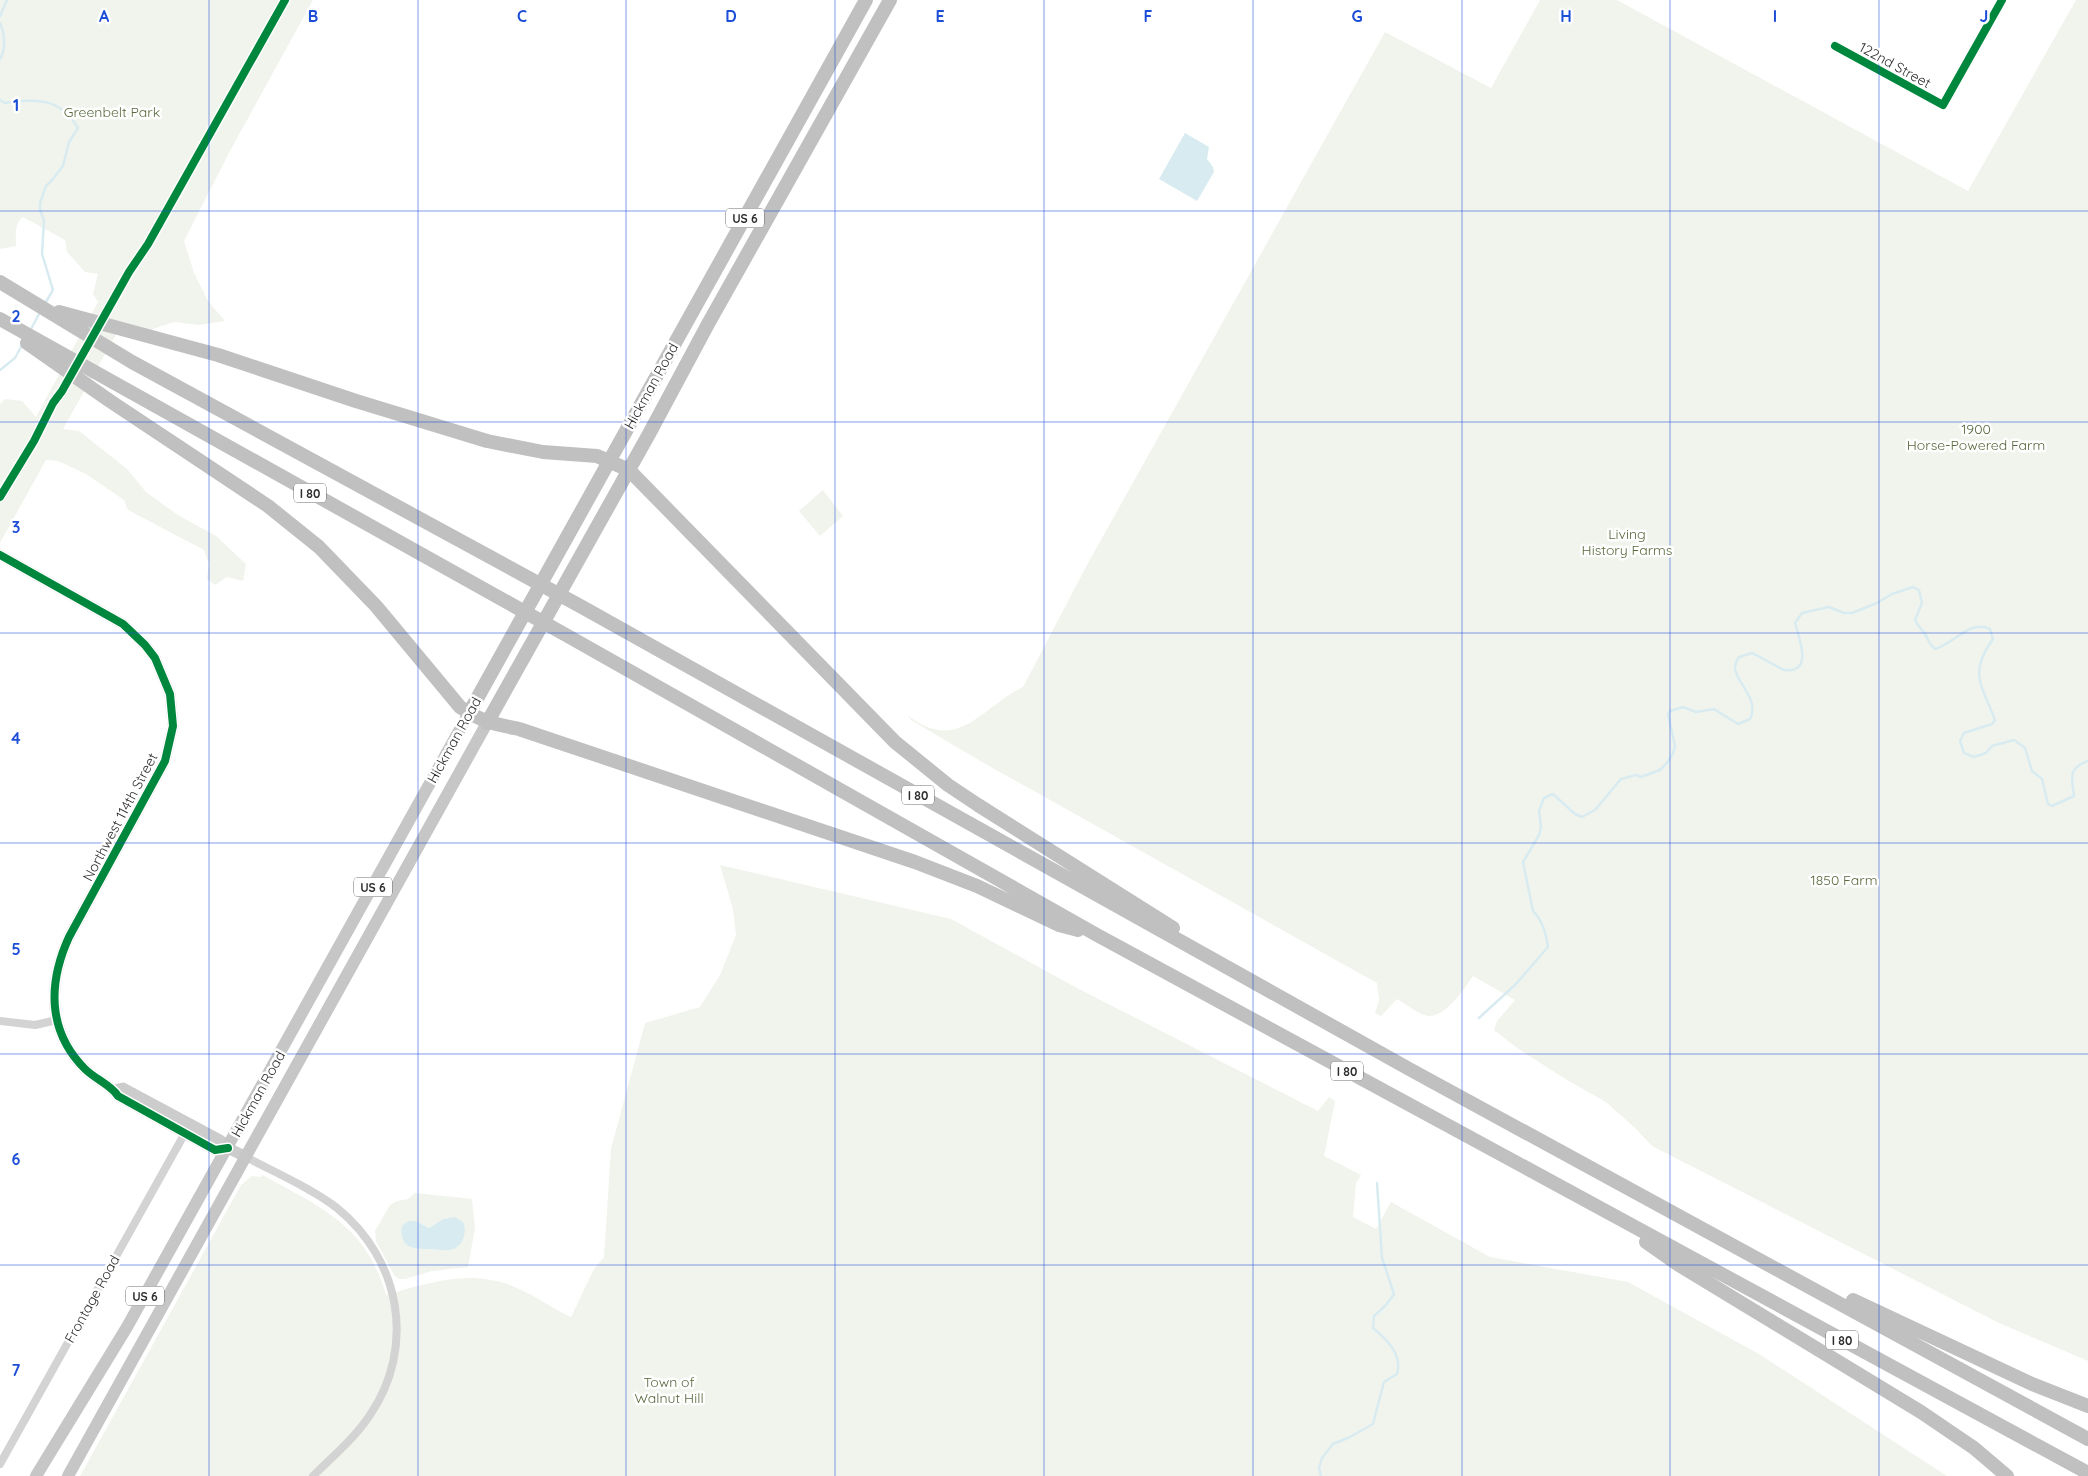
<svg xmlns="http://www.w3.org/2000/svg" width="2088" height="1476" viewBox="0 0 2088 1476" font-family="Quicksand,sans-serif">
  <rect width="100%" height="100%" fill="#fff"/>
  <path fill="#f1f4ec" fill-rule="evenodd" d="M0,0H313L230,151L184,241L194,273L208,301L225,321L199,325L174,322L141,333L123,322L63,429L79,431L127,469L146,492L178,515L216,536L246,564L243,581L227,577L215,585L207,579L209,564L204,550L128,510L124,500L86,474L58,461L46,460L0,543V404L5,399L22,401L36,417L98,302L93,294L98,274L85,272L67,252L65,240L23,217C14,223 16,236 16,246L0,249Z
    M1540,0H1617L1968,191L2076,0H2088V1361L1999,1323L1652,1146L1635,1128L1606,1102L1567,1080L1517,1048L1494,1030L1497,1021L1515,1000L1473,976C1465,988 1445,1018 1428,1016C1418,1014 1406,1004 1397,999L1381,1016L1375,1013L1379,1000L1377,983L982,762L911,720L907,715C959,755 981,707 1023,687L1088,563L1385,32L1491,88Z
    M823,490L843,516L820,536L799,511Z
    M720,865L951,919L1077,988L1318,1111L1329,1097L1335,1101L1324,1156L1361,1175L1356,1183L1353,1217L1376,1229L1391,1202L1490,1257L1628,1282L1759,1354L1947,1476H80L241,1185L252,1176L261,1177L262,1175L266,1177C324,1209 366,1226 386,1295C430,1282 473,1268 517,1288C536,1296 553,1309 571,1317L594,1269L604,1257L611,1149L645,1023L700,1007L720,975L736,935L733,909Z
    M415,1193L472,1199L475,1228L468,1267L432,1271L405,1279H399L394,1275L376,1241L375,1231L390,1205L397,1201L408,1199ZM455,1217L463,1240L451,1250L426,1249L407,1245L402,1238L416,1221L429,1228L443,1219Z"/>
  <path fill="#d8ebf1" d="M1185,133L1209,147L1207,159L1213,167L1214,172L1197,201L1159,179Z
    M455,1217L463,1222C468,1233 462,1249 449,1250C443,1251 436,1249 430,1249C424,1249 412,1249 407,1245C401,1240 401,1233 402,1226L408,1221H416L429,1228L443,1219Z"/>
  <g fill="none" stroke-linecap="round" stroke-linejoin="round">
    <path stroke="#d8ebf1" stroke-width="2.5" d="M0,16L7,0
      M0,23C5,34 6,49 0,59
      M0,100L5,103C38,99 59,97 78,128L69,142L63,166L52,180L46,186L40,203V210L44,220L42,254L53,290L44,305
      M30,331L40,312
      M0,370L15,358L22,345
      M1479,1018L1515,985L1548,947C1546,934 1543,921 1533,911L1523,862L1539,835L1541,827L1539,811L1544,798L1553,794L1575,814L1582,817L1595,810L1621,779L1636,775L1641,777L1660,770L1667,763L1673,753L1675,746L1668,714L1670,711L1683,707L1696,712L1714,709L1738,724L1750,719C1760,699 1736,683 1735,668C1735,664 1737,660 1739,657L1752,653L1784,670C1814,674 1799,638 1795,623L1802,613L1829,607L1844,613H1852L1877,603L1892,594L1913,587L1919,590L1922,603L1915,620C1918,627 1922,629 1925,634C1929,641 1929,644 1935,649C1954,644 1970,619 1990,629L1993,639C1968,674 1982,685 1995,720L1992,724L1964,733L1960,741L1964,753L1974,757L1986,753L1992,746L2014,740L2025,748L2032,771L2042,779L2048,804L2052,806L2074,796C2072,777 2067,769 2088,761
      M1321,1476L1319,1468L1322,1458L1333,1444L1348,1438L1373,1424L1384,1382L1397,1374C1403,1354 1386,1339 1373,1328L1374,1316L1386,1305L1394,1294L1382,1258L1377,1183"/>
    <path stroke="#d3d3d3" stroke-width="8" d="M1835,46L1943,105L2002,0
      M0,1021L35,1025L57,1020
      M244,1156C272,1171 313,1189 337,1208C401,1260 416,1347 370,1415C355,1438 332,1457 313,1476
      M0,1464L185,1133"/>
    <path stroke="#ccc" stroke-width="11" d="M0,555L123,624L145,645L155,658L170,694L173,726L165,761L69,937C48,983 47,1031 85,1069C95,1079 111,1085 118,1096L215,1150L228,1148
      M114,1090L123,1088L220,1140L228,1148L244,1156"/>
    <path stroke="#c6c6c6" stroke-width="12" d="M36,1476L127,1327L469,713
      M68,1476L487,723"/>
    <path stroke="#c0c0c0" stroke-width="14" d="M0,282L132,362L582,607L1411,1070L2088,1439
      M59,312L218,355L356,401L487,441L543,452L597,456L629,470L895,742L948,785L978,805L1173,928
      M0,319L566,635L1097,935L2088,1473
      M27,343L110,401L268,506L319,547L376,606L460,707C482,722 494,724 519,729L915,862L977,886L1059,925L1078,930
      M469,713L866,0
      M487,723L649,434L708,324L890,0
      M1646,1242L1679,1265L1921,1412L1974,1448L2007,1476
      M1853,1300L2032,1384L2088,1406"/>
    <g stroke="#fff" stroke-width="11">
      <path id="cycleway" d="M1835,46L1943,105L2002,0
        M0,497L34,441L53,403L62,391L129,272L148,244L285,0
        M0,555L123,624L145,645L155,658L170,694L173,726L165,761L69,937C48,983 47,1031 85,1069C95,1079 111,1085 118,1096L215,1150L228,1148"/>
    </g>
    <use href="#cycleway" stroke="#00873e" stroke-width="8"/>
  </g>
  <path fill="none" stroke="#1d4ed8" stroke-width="1" stroke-opacity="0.55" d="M209,0V1476M418,0V1476M626,0V1476M835,0V1476M1044,0V1476M1253,0V1476M1462,0V1476M1670,0V1476M1879,0V1476M0,211H2088M0,422H2088M0,633H2088M0,843H2088M0,1054H2088M0,1265H2088"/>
  <g text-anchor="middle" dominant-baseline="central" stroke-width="5" stroke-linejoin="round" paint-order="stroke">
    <g fill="#fff" stroke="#6d6d6d" stroke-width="1">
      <rect x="726" y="208.5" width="38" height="19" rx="4"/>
      <rect x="294" y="483.5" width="32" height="19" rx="4"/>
      <rect x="902" y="785.5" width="32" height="19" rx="4"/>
      <rect x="354" y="877.5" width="38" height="19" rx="4"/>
      <rect x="1331" y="1061.5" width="32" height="19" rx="4"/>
      <rect x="126" y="1286.5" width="38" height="19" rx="4"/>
      <rect x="1826" y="1330.5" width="32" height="19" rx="4"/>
    </g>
    <g font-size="12" font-weight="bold" fill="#2e2e2e">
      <text x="745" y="218">US 6</text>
      <text x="310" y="493">I 80</text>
      <text x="918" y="795">I 80</text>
      <text x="373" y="887">US 6</text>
      <text x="1347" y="1071">I 80</text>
      <text x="145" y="1296">US 6</text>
      <text x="1842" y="1340">I 80</text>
    </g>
    <g font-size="14" fill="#2e2e2e" stroke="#fff">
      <text transform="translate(1895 65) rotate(29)">122nd Street</text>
      <text transform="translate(651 386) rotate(-61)">Hickman Road</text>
      <text transform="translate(454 740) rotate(-61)">Hickman Road</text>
      <text transform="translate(120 817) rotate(-62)">Northwest 114th Street</text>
      <text transform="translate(258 1094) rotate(-61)">Hickman Road</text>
      <text transform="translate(92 1299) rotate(-61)">Frontage Road</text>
    </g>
    <g font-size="14" fill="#58693c" stroke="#fff">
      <text x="112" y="112">Greenbelt Park</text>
      <text x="1976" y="429">1900<tspan x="1976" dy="16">Horse-Powered Farm</tspan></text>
      <text x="1627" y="534">Living<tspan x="1627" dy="16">History Farms</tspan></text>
      <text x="1844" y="880">1850 Farm</text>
      <text x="669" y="1382">Town of<tspan x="669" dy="16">Walnut Hill</tspan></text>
    </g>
  </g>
  <g font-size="16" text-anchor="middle" font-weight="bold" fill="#1d4ed8" stroke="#fff" stroke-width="5" stroke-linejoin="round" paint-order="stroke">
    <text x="104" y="22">A</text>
    <text x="313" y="22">B</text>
    <text x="522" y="22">C</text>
    <text x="731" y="22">D</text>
    <text x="940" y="22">E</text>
    <text x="1148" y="22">F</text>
    <text x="1357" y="22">G</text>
    <text x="1566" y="22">H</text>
    <text x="1775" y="22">I</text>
    <text x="1984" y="22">J</text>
    <text x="16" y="111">1</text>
    <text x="16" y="322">2</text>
    <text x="16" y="533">3</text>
    <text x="16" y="744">4</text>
    <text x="16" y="955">5</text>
    <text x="16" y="1165">6</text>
    <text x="16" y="1376">7</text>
  </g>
</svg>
